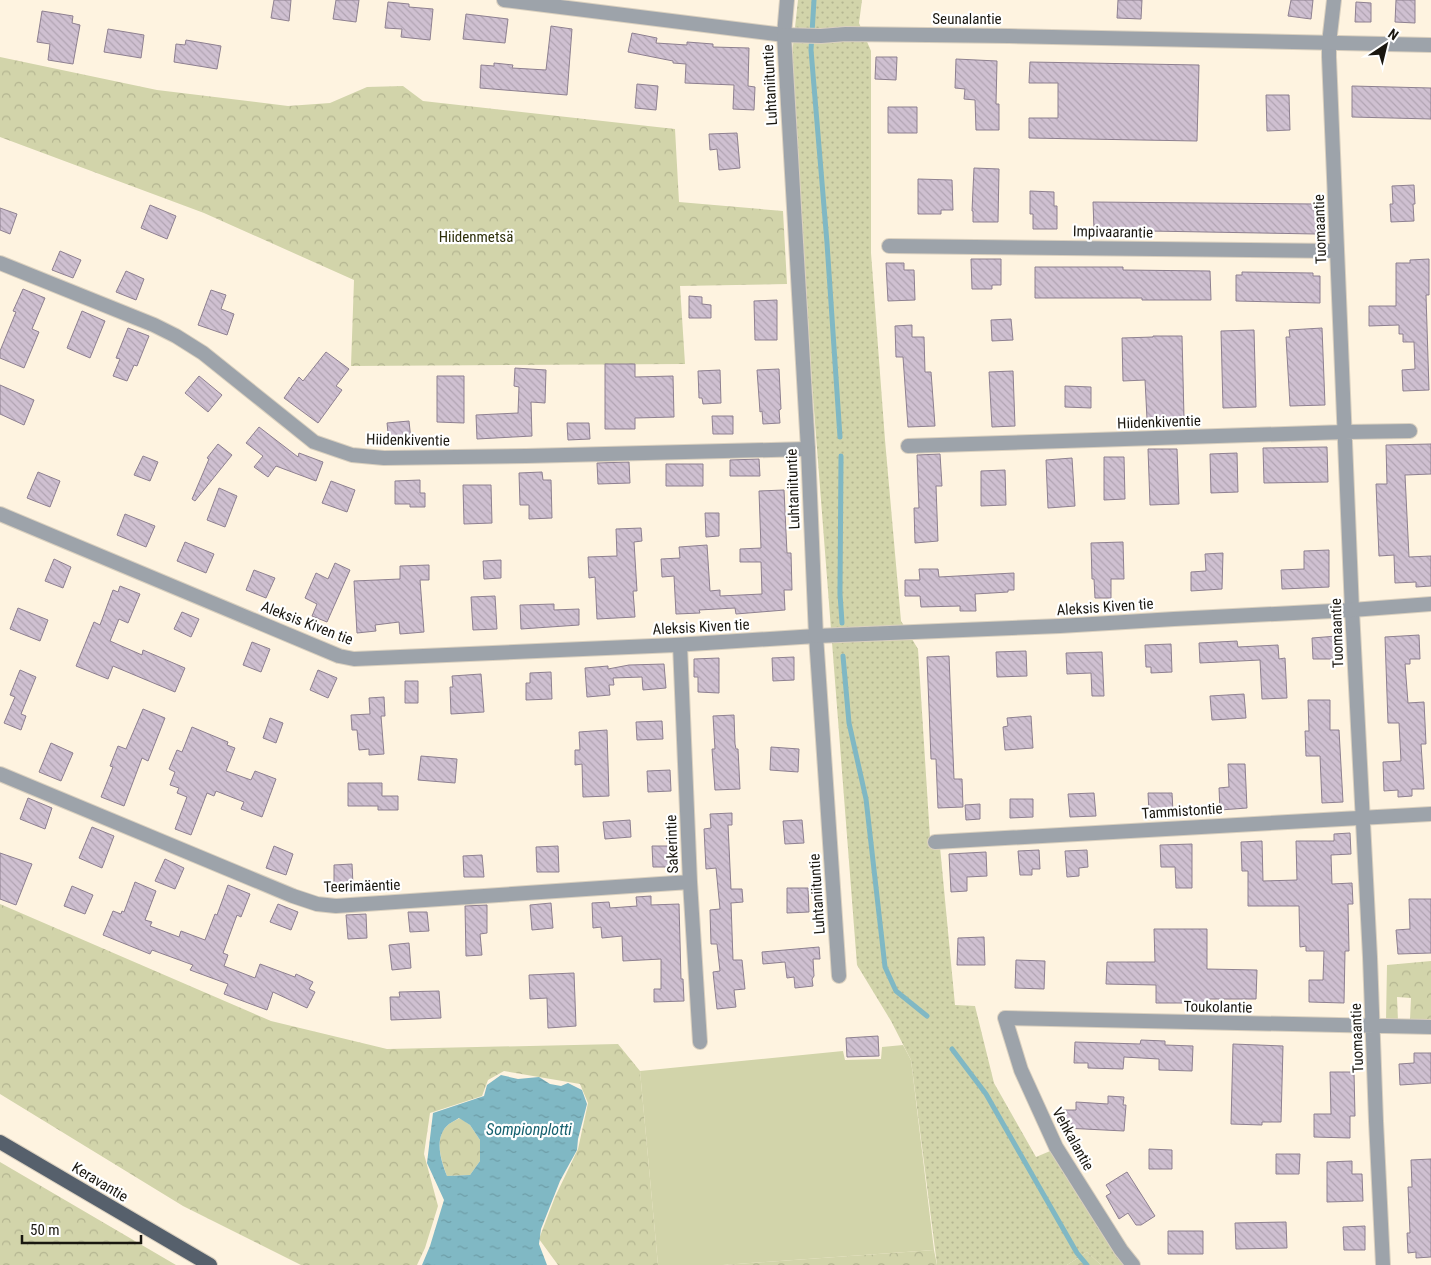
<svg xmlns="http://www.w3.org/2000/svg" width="1431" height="1265" viewBox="0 0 1431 1265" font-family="'Roboto Condensed',sans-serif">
  <defs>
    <pattern id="grass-dots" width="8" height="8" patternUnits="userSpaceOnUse" patternTransform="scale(1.25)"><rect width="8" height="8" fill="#d2d4aa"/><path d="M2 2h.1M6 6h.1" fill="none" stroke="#b4b591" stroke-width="1.8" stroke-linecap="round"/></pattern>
    <pattern id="forest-crowns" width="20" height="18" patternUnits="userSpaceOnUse" patternTransform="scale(1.25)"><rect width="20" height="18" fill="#d2d4aa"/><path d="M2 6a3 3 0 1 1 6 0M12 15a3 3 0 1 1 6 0" fill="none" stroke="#b4b591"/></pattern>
    <pattern id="water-ripples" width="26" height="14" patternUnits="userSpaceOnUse" patternTransform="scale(1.25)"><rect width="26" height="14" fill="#80b8c4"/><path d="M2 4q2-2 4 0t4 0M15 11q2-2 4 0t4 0" fill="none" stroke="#6e9da7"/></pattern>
    <pattern id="building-back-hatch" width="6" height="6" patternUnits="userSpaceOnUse" patternTransform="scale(1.25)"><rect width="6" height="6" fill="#cfc0d1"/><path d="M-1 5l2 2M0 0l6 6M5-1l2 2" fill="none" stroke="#b1a4b2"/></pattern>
  </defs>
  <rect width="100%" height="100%" fill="#fef3e0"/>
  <path fill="url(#grass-dots)" d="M798,0H862L859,23L871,51V253L885,440L901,621L918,649L930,838L940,847L955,1005L975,1006L994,1083L1036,1157L1055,1149L1128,1265H1101L1087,1252L1067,1265H937L911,1060L891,1021L857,965L812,384L792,55Z"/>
  <path fill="url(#forest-crowns)" d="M0,57L157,90L288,106L330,103L367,87L403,86L423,101L675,129L679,202L783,211L787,284L680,286L685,364L351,366L354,280L204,213L0,137Z
    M0,904L271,1021L387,1049L618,1044L640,1071L658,1265H558L539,1239L555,1197L578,1149L588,1103L580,1084L504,1071L488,1080L482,1096L430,1113L424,1154L438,1206L425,1248L417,1265H301L183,1206L0,1094Z
    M1431,961V1021L1410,1020L1411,998L1397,997L1398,1021H1386L1387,965Z
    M460,1118L470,1125L480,1140V1161L470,1175L447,1176C441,1160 433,1137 449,1124C452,1122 456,1120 460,1118Z
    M0,1162L176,1265H0Z
    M934,1250L937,1265H723Z
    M1087,1252L1101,1265H1067Z"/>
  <path fill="#d2d4aa" d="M903,1045L911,1060L934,1250L723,1265H658L640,1071L843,1051L845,1060L881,1059L882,1047Z"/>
  <path fill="url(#water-ripples)" fill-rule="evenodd" d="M501,1075L518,1079L539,1077L550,1084L561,1086L568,1083L582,1090L587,1104L578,1139L577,1150L560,1181L541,1229L539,1244L547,1265H422L430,1246L444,1200L427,1163L433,1113L484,1096L487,1085ZM459,1118L470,1125L480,1140V1161L470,1175L447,1176C441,1161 433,1137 449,1124C452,1122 456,1120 459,1118Z"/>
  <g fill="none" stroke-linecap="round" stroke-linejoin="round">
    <path stroke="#80b8c4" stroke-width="5" d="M814,0L811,50L827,243L840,437
      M841,456L840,594L842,623
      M843,656L849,723L866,799L885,967L896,991L927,1016
      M952,1049L986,1094L1077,1253L1087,1265"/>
  </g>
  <path fill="url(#building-back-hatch)" stroke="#8e8090" d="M274,0H291L289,21L271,18Z
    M336,0H359L356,22L333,19Z
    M1118,0H1142L1141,19L1117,18Z
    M1291,0H1313L1311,19L1288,16Z
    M1396,0H1415V23L1395,22Z
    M388,2L409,4V7L433,9L430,40L401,37L402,29L385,28Z
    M1356,2L1371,3V22H1355Z
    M42,11L73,16L72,23L80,25L73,64L48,60L50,44L37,42Z
    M466,14L508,19L505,43L463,39Z
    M551,26L572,29L567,95L480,88L481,65L494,66V63L513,65L512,68L546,70Z
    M108,29L144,35L141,58L104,52Z
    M632,33L657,38L656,43L687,45V42L713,44V47L749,48L748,86L755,87L754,110L733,109L734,85L685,83L686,64L673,63V61L628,52Z
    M186,40L221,46L217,69L174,62L176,44L185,45Z
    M876,57H897L896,80L875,79Z
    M956,59L997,61L996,104H999V130H976L975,100L964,99L965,89L955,88Z
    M1030,62L1199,65L1197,141L1029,138V118H1058V83H1029Z
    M637,84L658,86L656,110L635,108Z
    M1352,86L1431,88V119L1352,117Z
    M1266,95H1289L1290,130L1267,131Z
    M888,107H917V133H888Z
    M737,133L740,168L719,170L717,149L710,150L709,134Z
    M974,168L999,169L998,222H973V211H972Z
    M918,179L952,180L953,210H941V214H918Z
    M1414,185L1415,204H1413L1414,221L1391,222L1390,204H1393L1392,186Z
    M1030,191L1054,192V206H1057V229H1033V214H1030Z
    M1093,202L1316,204V234L1094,230Z
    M150,205L176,216L167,239L141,228Z
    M0,208L17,214L10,234L0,230Z
    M60,251L81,260L73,278L52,270Z
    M971,259H1001V285H992V289H972Z
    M1429,259V295H1426L1429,390L1403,391L1402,370L1415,369L1414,342H1403V334H1399V325L1369,326V306H1396V263H1410V260Z
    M886,263H904V270H914L915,300L888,301Z
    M1035,267H1123V270L1210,271L1211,300H1142V298H1035Z
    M126,271L144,279L136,300L116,292Z
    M1242,272L1313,273V276H1320V303L1236,301V275H1242Z
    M23,289L45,298L32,329L39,332L24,368L0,358V351L16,312L13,311Z
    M211,290L226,295L221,309L234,314L227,335L198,325Z
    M689,296L702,297V304L711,305V318H689Z
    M777,300V340H755L754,301Z
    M82,311L105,321L90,358L67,348Z
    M1011,319L1013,340L992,341L991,320Z
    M912,325V337H924L925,372H931L935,426L908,427L903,357H896L895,326Z
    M128,328L149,336L137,366L134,365L127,381L113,376L120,359L116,358Z
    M1322,328L1325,405L1290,406L1286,337H1290L1289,330Z
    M1254,330L1256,407L1223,408L1221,331Z
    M1153,336H1182L1184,418L1147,419L1145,380L1123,381L1122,338L1153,337Z
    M326,352L349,369L336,386L342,390L318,423L284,398L299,377L303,381Z
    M605,364H635V377L673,376L674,417L635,418V429H605Z
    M515,368L546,370L545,403L531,402L532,436L477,439L476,415L518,413L519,387L514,386Z
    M779,369L781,409L779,410L780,423L763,424L762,411L760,412L757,370Z
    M720,370L721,403L703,404L702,398H699L698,371Z
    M1013,371L1015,426L992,427L989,372Z
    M199,376L222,395L208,412L185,393Z
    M437,376H464V423L437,422Z
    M0,385L34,400L24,425L0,414Z
    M1065,386L1091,387V408L1065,407Z
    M712,416H733V434H713Z
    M409,421L411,440L389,442L387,423Z
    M567,423H589L590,439L568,440Z
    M259,427L298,457L299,453L323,462L316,481L276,466L268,477L254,467L263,456L246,443Z
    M218,444L232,455L195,501L192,499L209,459L207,458Z
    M1431,444V474L1405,475L1409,557L1431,556V586L1416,587V582L1395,583L1394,555L1379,556L1376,484H1387L1386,445Z
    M1327,447L1328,482L1264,483L1263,448Z
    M1148,449H1177L1179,504L1150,505Z
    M1237,453L1238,492L1211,493L1210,454Z
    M940,454L942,486H936L938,541L915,543L914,508H919L917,455Z
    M143,456L158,462L150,481L134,475Z
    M1104,457H1124L1125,499L1104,500Z
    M1072,458L1075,506L1048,508L1046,460Z
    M759,459L760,476H730V460Z
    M629,462L630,483L598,484L597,463Z
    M666,464H703V486H666Z
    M1005,470L1006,505L981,506V471Z
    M38,472L60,481L50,507L27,498Z
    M542,472L543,480H551L552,518L529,519V505H520L519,473Z
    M420,480V493H425V507H410V504H395V481Z
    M331,481L355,490L347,512L322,503Z
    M463,485H491L492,523L464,524Z
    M219,488L237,496L225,527L207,520Z
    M784,490L787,553H791L792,590H784L785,610L736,614L735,608L699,610L700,613L676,614L674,576L662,577L661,559L680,558L679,547L707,545L710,591L720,590V596L762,594L761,562H740V549L761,548L759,491Z
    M705,513H719V536L706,537Z
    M125,514L155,526L146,547L117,535Z
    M641,528L642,541L634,542L637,591H633L635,617L597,619L595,577L589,578L588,557L617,556L616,529Z
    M185,542L214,554L206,573L177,561Z
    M1123,542L1124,579H1111V598H1095L1094,579H1092L1091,543Z
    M1329,550V587L1282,589L1281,570L1304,569V551Z
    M1223,553L1222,589L1191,591V572L1206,571L1205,554Z
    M54,559L71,567L63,588L45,581Z
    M501,560V578L484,579L483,561Z
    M335,563L350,570L327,622L312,616L317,604L305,598L316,573L328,579Z
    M429,565V580H420L424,632L400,634L399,622L375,625L376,631L357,633L354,581L400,579V566Z
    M919,569H938L939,577L1014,573V590H1008V592L975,594L976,611H960V606L921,607L920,596H905V580H920Z
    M254,570L275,578L266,598L246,590Z
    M120,586L140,594L128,623L119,619L110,641L142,655L143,650L185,668L175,692L113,666L108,679L76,666L94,622L100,625L113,590L118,592Z
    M495,596L497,629L473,630L471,597Z
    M554,604V610L579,609V625L521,629L520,605Z
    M18,608L48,620L40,641L10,629Z
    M182,612L199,619L191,637L174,629Z
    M1419,635L1420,659H1410V664H1405L1408,703L1424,702L1426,744H1421L1424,789H1412V796L1398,797V790L1384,791L1383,762L1401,761L1399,723H1388L1385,637Z
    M1337,636L1338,659H1313L1312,638Z
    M1237,641L1238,647L1278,645L1279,659L1285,658L1287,698L1262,699L1260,660L1200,663L1199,643Z
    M252,642L270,649L261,672L243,665Z
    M1171,644L1172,672L1151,673V667H1146L1145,645Z
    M1026,651L1027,676L997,677L996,652Z
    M1102,652L1104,696H1092L1091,673L1067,674L1066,653Z
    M949,656L954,779H962L963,807L938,808L936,759H931L927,657Z
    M794,657V680L773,681L772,658Z
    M719,658V693L698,692V677H694V659Z
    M664,664L666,688L643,690L642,677L613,678L614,685H609L610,695L587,697L585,668L608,666V669L629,665Z
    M20,670L36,677L21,714L26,716L21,730L4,723L15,697L10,695Z
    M318,670L337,678L328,698L310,690Z
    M551,672L552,699L526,700V683H530V673Z
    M481,674L484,712L451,714L450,687H453L452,676Z
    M405,681H418V703H405Z
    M1244,694L1246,718L1212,720L1210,696Z
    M384,697L385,716H381L384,754L369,755V749L359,750L357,730H352L351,715L370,714L369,698Z
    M1308,700H1330V730H1339L1343,802L1322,803L1320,756H1306L1305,731H1309Z
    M143,709L165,718L148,761L142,758L124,806L101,797L113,767L110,766L118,746L126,749Z
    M734,715L735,744L736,749H738L740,789L715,790L712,749H715L713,716Z
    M1031,716L1033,748L1005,750L1003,727L1008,726L1007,718Z
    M270,718L283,723L276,743L263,738Z
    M662,721L663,739L637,740L636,722Z
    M192,727L228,742L227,745L235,748L226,771L251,780L255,771L276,779L262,817L241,809L244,802L216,791L214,796L207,793L191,835L175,829L187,797L177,793L179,788L170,785L175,772L169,769L177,750L182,752Z
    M607,730L609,796L583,797L582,764L575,765V750H580L579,732Z
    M51,743L73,753L61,781L39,772Z
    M771,747L799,749L798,772L770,770Z
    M421,756L457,759L455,783L418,780Z
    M1228,764H1245L1247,808L1220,810L1219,788L1229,787Z
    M670,770L671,791L648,792L647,771Z
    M348,783H382V796H398V810H378V806H348Z
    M1094,793L1096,816L1070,817L1068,794Z
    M1148,793H1172L1173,812L1149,813Z
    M28,798L52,808L45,829L20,819Z
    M1010,799H1033V817L1010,818Z
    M980,804V819L966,820L965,805Z
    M732,813V825H728L731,889H742L743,902L731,903L733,960H742L745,989L734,990L736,1007L717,1009L713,972L720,971L717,944H711L710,910L720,909L716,868L706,869L704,829L711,828L710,814Z
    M630,820L631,837L605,839L603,822Z
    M802,820L804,843L785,844L783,821Z
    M92,827L114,836L102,868L79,858Z
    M1350,833L1351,854L1331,855L1332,884L1352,883L1353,904H1348L1349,951H1345L1344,1003L1309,1002V980H1323L1324,951H1306V946L1300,947L1299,906H1248V871H1242L1241,842L1262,841L1263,881L1297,880L1296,841H1334V834Z
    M1192,844V888H1176L1175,867H1161L1160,845Z
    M274,846L293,854L286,875L266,868Z
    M558,846L559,872H537L536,847Z
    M652,846H674L675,867H653Z
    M1039,850L1040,869H1032V875H1020L1018,851Z
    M1087,850L1088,867L1079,868V876L1067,877L1065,851Z
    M986,852L987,876L967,877V891L951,892L949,854Z
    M0,853L32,864L16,905L0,899Z
    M482,855L484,877H464L463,856Z
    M165,859L184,868L175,889L155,881Z
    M352,864L353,885L334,886V865Z
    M135,882L156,891L145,920L152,922L150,926L179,937L181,931L205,940L215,914L217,915L228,885L250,894L241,917L237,915L223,953L228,955L224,966L255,978L260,964L295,977L296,974L313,982L309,989L315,992L307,1008L273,992L267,1010L224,994L228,984L190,970L193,965L152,950L150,954L103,935L113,911L121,914L122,911L124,912Z
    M72,886L93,895L85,914L64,906Z
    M787,888H808L809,912L787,913Z
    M651,896V905L679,904L681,979H683L684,1001L654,1002V989H661V959L623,961L622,936L602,938L601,927L593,928L592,903L609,902L610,908L637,906L636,897Z
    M1409,899H1431V953L1398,954L1396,930L1410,929Z
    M551,903L553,928L532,930L530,905Z
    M278,904L298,912L291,930L270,922Z
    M487,905V933L480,934L482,955L466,956L465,906Z
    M408,912H427L429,931L410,932Z
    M366,914L367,938L348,939L346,915Z
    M1154,929H1207V969L1257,970L1256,999H1208V1003H1156V985L1106,984L1107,962H1155Z
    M984,937L985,965H957L958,938Z
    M409,943L411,968L392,970L389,945Z
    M819,947L820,959H813L814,976L812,979L813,986L795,988L794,977L787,978L785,962L763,964L762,952Z
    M1016,960L1045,961L1044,989L1015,988Z
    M574,973L576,1026L548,1028L547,998L530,999L529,975Z
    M439,991L441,1018L391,1020L390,997H400L399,992Z
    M878,1036L879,1056L847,1057L846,1038Z
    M1141,1040L1165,1041V1045L1193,1046L1192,1071L1159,1070V1059L1124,1057L1123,1069L1088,1068V1063H1074L1075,1042L1140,1044Z
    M1233,1044L1283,1046L1281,1122H1262V1125L1231,1124Z
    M1414,1053H1431V1083L1400,1085L1399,1064L1414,1063Z
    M1330,1072H1354L1355,1116H1350V1138L1314,1137V1114H1331Z
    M1108,1096L1124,1097L1123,1105H1126L1124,1131L1065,1128L1066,1123L1061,1122V1110H1076V1102L1108,1104Z
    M1149,1149L1172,1150V1169H1149Z
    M1276,1154H1300L1299,1174H1276Z
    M1431,1159V1257L1416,1258V1252L1408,1253L1407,1233H1410L1408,1187H1412L1411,1160Z
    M1352,1161V1174H1362L1363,1201L1327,1202V1162Z
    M1127,1172L1155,1216L1141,1225H1136L1128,1213L1119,1219L1106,1196L1111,1193L1106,1185Z
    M1286,1222L1287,1248L1236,1249L1235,1223Z
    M1365,1226V1250H1344L1343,1227Z
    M1168,1231H1203V1254H1168Z"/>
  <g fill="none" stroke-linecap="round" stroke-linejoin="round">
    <g stroke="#dad0bf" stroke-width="16">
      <path id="minor" d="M504,0L784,35L787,0
        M1334,0L1329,43V57L1352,610L1370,957L1376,1121L1383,1265
        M889,246L1336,251
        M0,263L154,325L176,336L203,353L314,442L352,455L384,458L526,456L808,449
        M908,446L1345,432L1410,431
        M0,514L339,656L354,659L675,645L816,636L839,976
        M680,645L690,882L700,1042
        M0,774L293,896L317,904L336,906L690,882
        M935,842L1431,814
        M1133,1265L1121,1250L1056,1147L1021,1070L1005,1018L1431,1027"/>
    </g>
    <g stroke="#dad0bf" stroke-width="16">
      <path id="tertiary" d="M1431,45L1009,36L846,34L821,36L784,35L808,449L816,636L1060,626L1174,619L1352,610L1431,604"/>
    </g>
    <g stroke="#dad0bf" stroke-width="16">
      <path id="primary" d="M0,1142L210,1265"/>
    </g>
    <use href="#minor" stroke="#9da3aa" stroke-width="14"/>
    <use href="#tertiary" stroke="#9da3aa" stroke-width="14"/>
    <use href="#primary" stroke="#56606c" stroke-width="14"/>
  </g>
  <g text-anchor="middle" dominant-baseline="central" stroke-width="4.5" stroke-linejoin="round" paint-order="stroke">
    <g font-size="15" fill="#1a1710" stroke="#fff">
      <text x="967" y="19">Seunalantie</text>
      <text transform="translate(770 85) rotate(-93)">Luhtaniituntie</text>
      <text transform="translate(1320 229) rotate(-92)">Tuomaantie</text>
      <text transform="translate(1113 232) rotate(1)">Impivaarantie</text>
      <text transform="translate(1159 422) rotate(-2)">Hiidenkiventie</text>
      <text transform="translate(408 440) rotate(1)">Hiidenkiventie</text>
      <text transform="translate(793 489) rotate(-92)">Luhtaniituntie</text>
      <text transform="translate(1105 607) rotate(-4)">Aleksis Kiven tie</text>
      <text transform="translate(307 623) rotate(21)">Aleksis Kiven tie</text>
      <text transform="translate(701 627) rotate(-3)">Aleksis Kiven tie</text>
      <text transform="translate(1337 633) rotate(-92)">Tuomaantie</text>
      <text transform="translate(1182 811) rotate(-4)">Tammistontie</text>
      <text transform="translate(672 844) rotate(-92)">Sakerintie</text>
      <text transform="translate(362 886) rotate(-2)">Teerimäentie</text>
      <text transform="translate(817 894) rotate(-94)">Luhtaniituntie</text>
      <text transform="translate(1218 1007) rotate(1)">Toukolantie</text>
      <text transform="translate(1357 1038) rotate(-92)">Tuomaantie</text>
      <text transform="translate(1073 1139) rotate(61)">Vehkalantie</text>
      <text transform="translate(100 1182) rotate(31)">Keravantie</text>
    </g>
    <g font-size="15" fill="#2e2f0a" stroke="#fff">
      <text x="476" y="237">Hiidenmetsä</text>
    </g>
    <g font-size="16" font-style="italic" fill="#16616f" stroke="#fff">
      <text x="529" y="1129">Sompionplotti</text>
    </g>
  </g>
  <g transform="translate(1386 45) rotate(35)" stroke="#ffffff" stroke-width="4" paint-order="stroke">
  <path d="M0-4L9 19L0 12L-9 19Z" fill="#1a1710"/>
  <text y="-8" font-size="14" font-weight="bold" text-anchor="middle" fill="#1a1710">N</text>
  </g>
  <path d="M22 1235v8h119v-8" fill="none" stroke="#1a1710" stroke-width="2.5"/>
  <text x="30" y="1235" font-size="15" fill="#1a1710" stroke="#ffffff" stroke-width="4" paint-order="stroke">50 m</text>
</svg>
